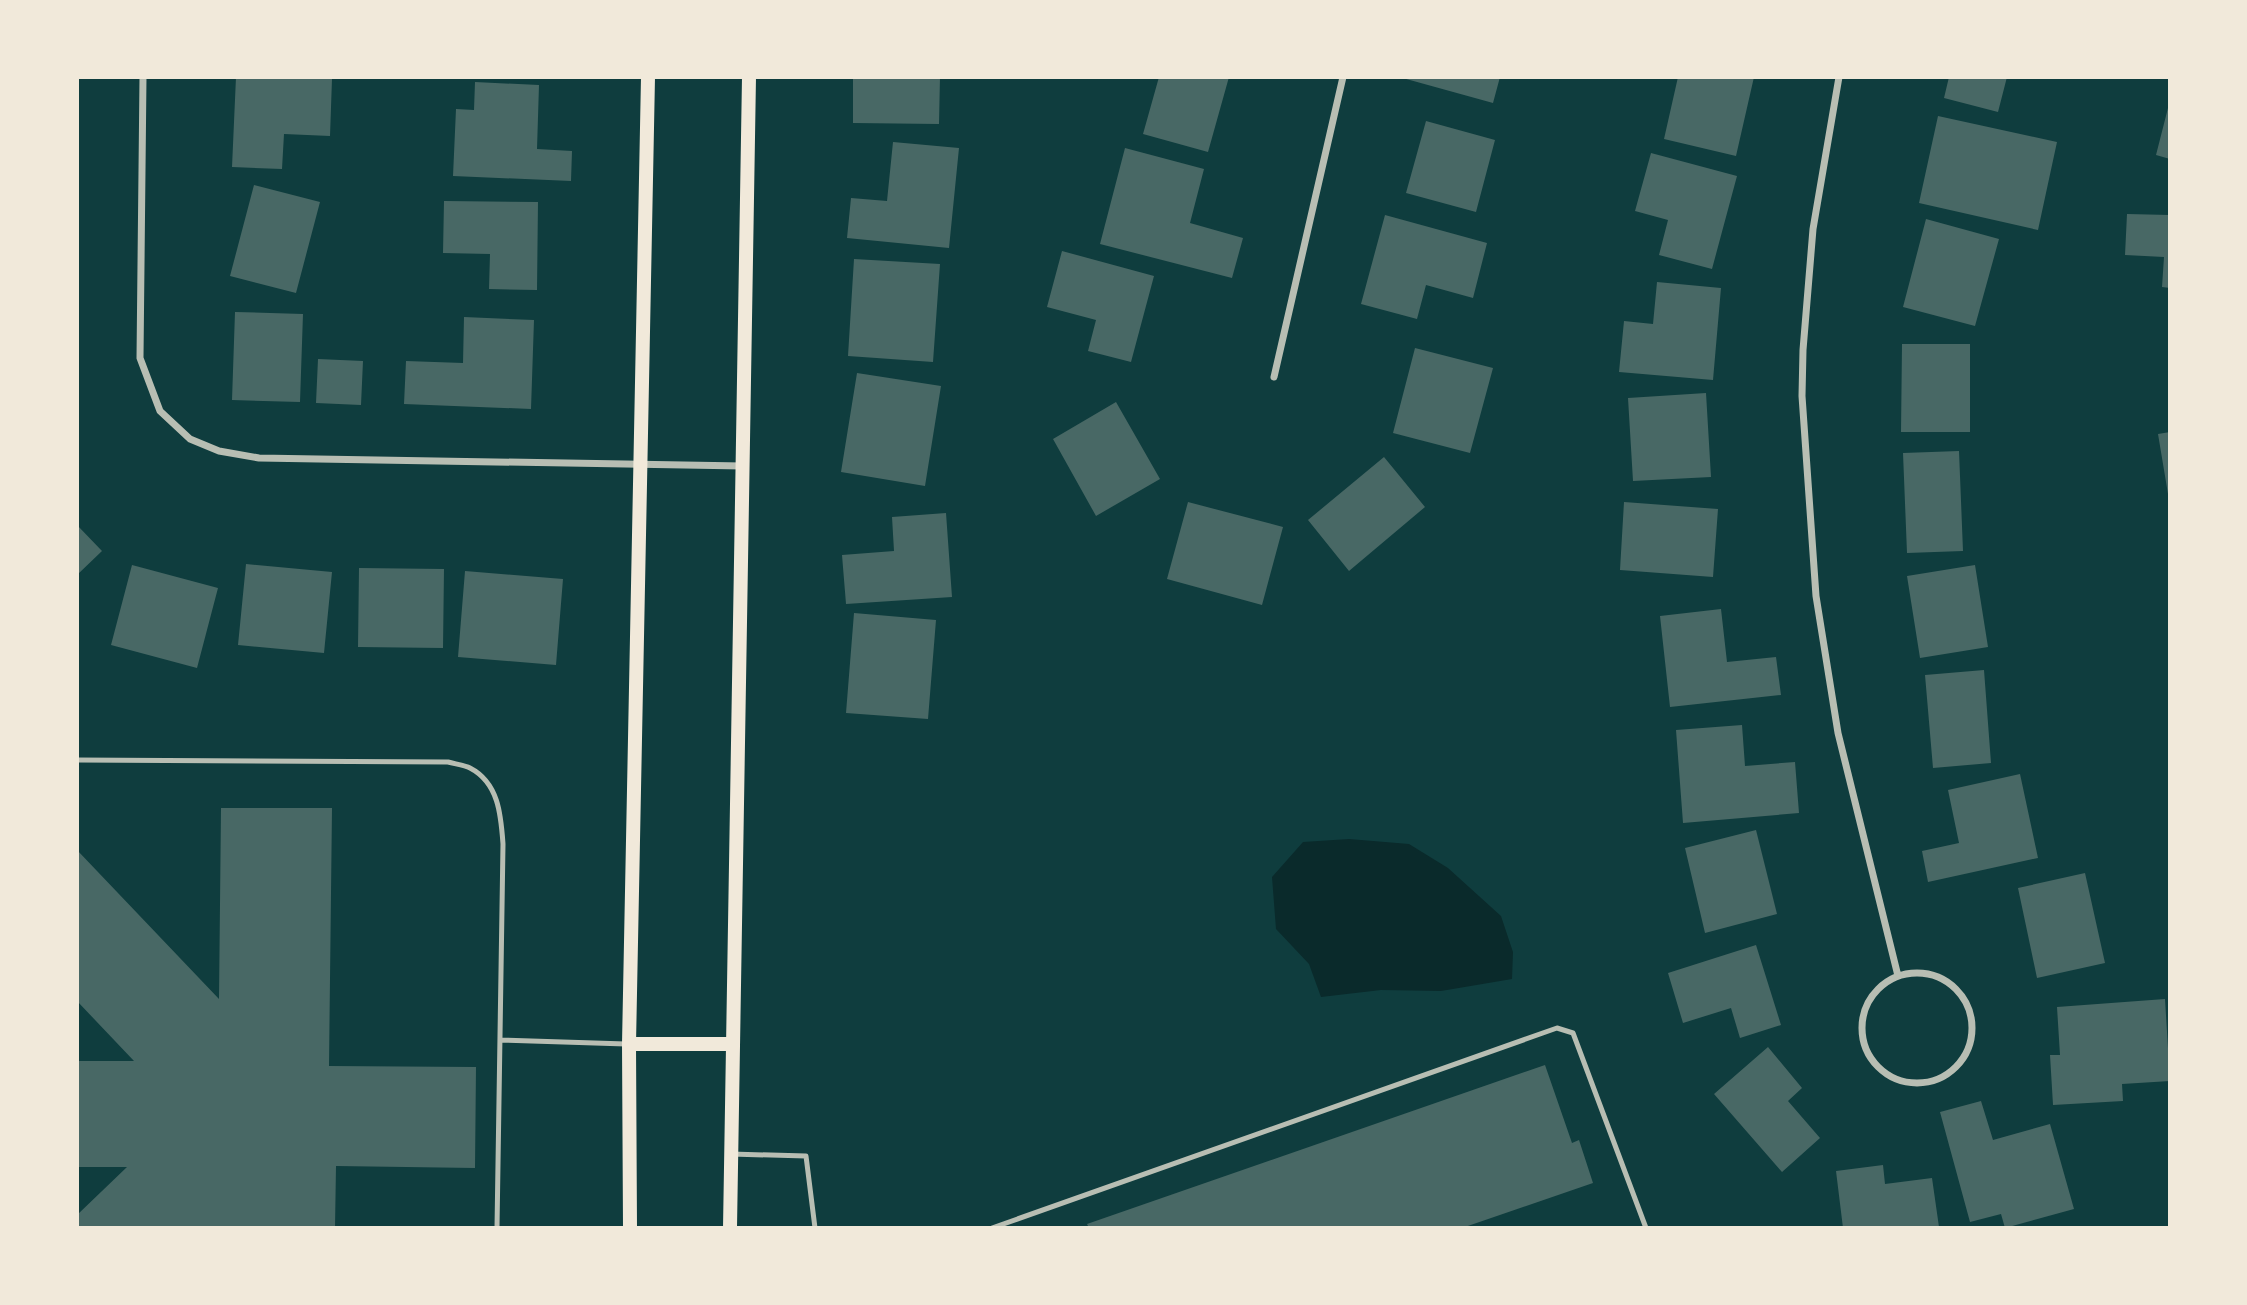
<svg xmlns="http://www.w3.org/2000/svg" width="2247" height="1305" viewBox="0 0 2247 1305" font-family="'Libre Baskerville',serif">
  <rect width="100%" height="100%" fill="#0f3d3e"/>
  <path fill="#0a2a2b" d="M1349,839L1409,844L1448,868L1501,916L1513,952L1512,979L1441,991L1381,990L1321,997L1309,964L1276,929L1272,877L1303,842Z"/>
  <path fill="#486865" d="M236,77L332,79L330,136L284,134L282,169L232,167Z
    M853,77H940L939,124L853,123Z
    M1159,77H1229L1208,152L1143,134Z
    M1399,77H1500L1493,103Z
    M1678,77H1754L1736,156L1664,139Z
    M1949,77H2007L1998,112L1944,98Z
    M475,82L539,85L537,149L572,151L571,181L453,176L456,109L474,110Z
    M2169,104H2170V159L2156,155Z
    M1938,116L2057,142L2038,230L1919,203Z
    M1426,121L1495,140L1476,212L1406,193Z
    M893,142L959,148L949,248L847,238L851,198L887,201Z
    M1125,148L1204,169L1190,223L1243,238L1232,278L1100,244Z
    M1651,153L1737,176L1712,269L1659,255L1668,220L1635,211Z
    M254,185L320,202L296,293L230,276Z
    M444,201L538,202L537,290L489,289L490,254L443,253Z
    M2127,214L2170,215V288L2162,287L2164,257L2125,255Z
    M1385,215L1487,243L1473,298L1426,285L1417,319L1361,304Z
    M1926,219L1999,239L1975,326L1903,307Z
    M1062,251L1154,276L1131,362L1088,351L1096,320L1047,307Z
    M854,259L940,264L933,362L848,356Z
    M1657,282L1721,288L1713,380L1619,372L1624,321L1653,324Z
    M235,312L303,314L300,402L232,400Z
    M464,317L534,320L531,409L404,404L406,361L463,363Z
    M1902,344H1970V432H1901Z
    M1415,348L1493,368L1470,453L1393,433Z
    M318,359L363,361L361,405L316,403Z
    M857,373L941,386L925,486L841,472Z
    M1706,393L1711,477L1633,481L1628,398Z
    M1116,402L1160,479L1096,516L1053,439Z
    M2170,432V500H2169L2158,434Z
    M1959,451L1963,551L1907,553L1903,453Z
    M1384,457L1425,507L1349,571L1308,520Z
    M1188,502L1283,527L1262,605L1167,579Z
    M1624,502L1718,509L1713,577L1620,570Z
    M946,513L952,597L846,604L842,555L894,551L892,517Z
    M77,525L102,551L77,575Z
    M246,564L332,572L324,653L238,645Z
    M132,565L218,588L197,668L111,645Z
    M1975,565L1988,647L1920,658L1907,576Z
    M359,568L444,569L443,648L358,647Z
    M465,571L563,579L556,665L458,657Z
    M1721,609L1727,662L1776,657L1781,695L1670,707L1660,616Z
    M854,613L936,620L928,719L846,713Z
    M1984,670L1991,763L1933,768L1925,675Z
    M1742,725L1745,766L1795,762L1799,813L1683,823L1676,730Z
    M2020,774L2038,858L1928,882L1922,851L1959,843L1948,790Z
    M221,808H332L329,1066L476,1067L475,1168L336,1166L335,1228H77V1215L127,1167H77V1061H134L77,1001V850L219,999Z
    M1756,830L1777,914L1705,933L1685,848Z
    M2085,873L2105,963L2037,978L2018,888Z
    M1756,945L1781,1025L1740,1038L1731,1008L1683,1023L1668,973Z
    M2165,999L2170,1081L2122,1084L2123,1101L2053,1105L2050,1055H2060L2057,1007Z
    M1768,1047L1802,1088L1788,1101L1820,1138L1782,1172L1714,1094Z
    M1545,1065L1572,1143L1579,1140L1593,1183L1462,1228H1089L1087,1224Z
    M1981,1101L1993,1140L2050,1124L2074,1209L2005,1228L2001,1214L1970,1222L1940,1112Z
    M1883,1165L1885,1184L1932,1178L1939,1227L1843,1228L1836,1171Z"/>
  <g fill="none" stroke-linecap="round" stroke-linejoin="round">
    <path stroke="#b8beb3" stroke-width="5" d="M77,760L448,762C455,764 464,765 470,768C499,783 501,816 503,844L497,1228
      M500,1040L626,1044
      M731,1154L806,1156L815,1228
      M992,1228L1557,1028L1573,1033L1646,1228"/>
    <path stroke="#b8beb3" stroke-width="7" d="M143,77L140,358L160,411L190,439L219,451L259,458L743,466
      M1839,77L1813,229L1803,350L1802,396L1816,596L1838,733L1898,976
      M1274,377L1343,77
      M1862 1028a55 55 0 1 1 110 0a55 55 0 1 1-110 0Z"/>
    <path stroke="#f1e9da" stroke-width="14" d="M629,1044H732
      M630,1228L629,1044L648,77
      M730,1228L749,77"/>
  </g>
  <rect width="2247" height="1305" fill="none" stroke="#f1e9da" stroke-width="158"/>
</svg>
